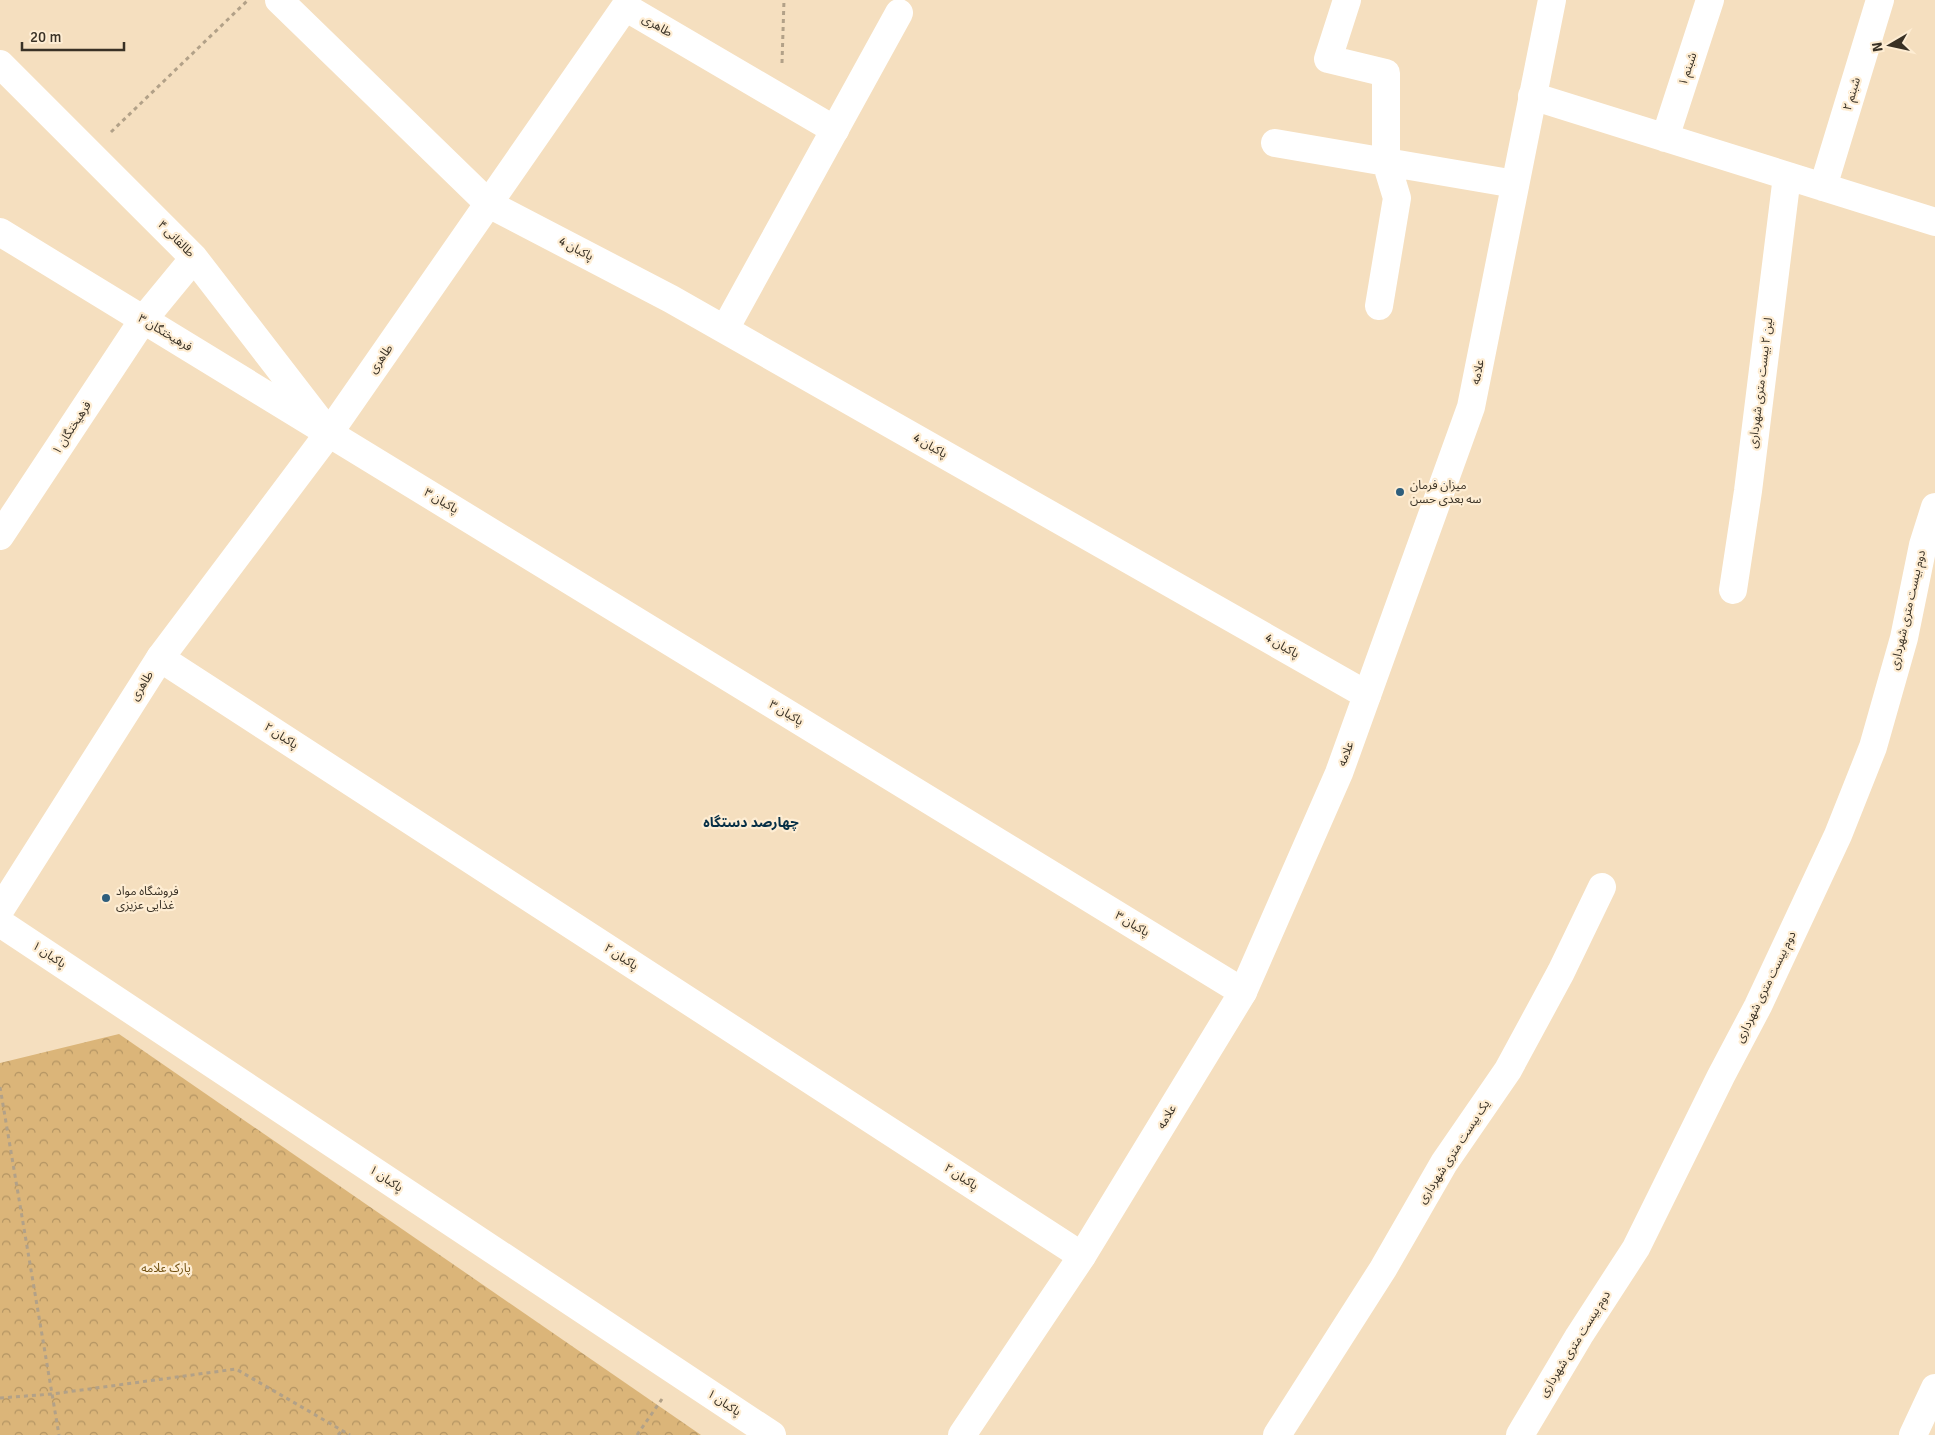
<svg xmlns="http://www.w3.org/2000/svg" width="1935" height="1435" viewBox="0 0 1935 1435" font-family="Signika,'Noto Sans Arabic',sans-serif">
  <defs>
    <pattern id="forest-crowns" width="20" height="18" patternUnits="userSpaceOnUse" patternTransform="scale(1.25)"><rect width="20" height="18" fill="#dbb579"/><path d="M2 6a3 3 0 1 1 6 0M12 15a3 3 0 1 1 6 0" fill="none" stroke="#b39463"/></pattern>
  </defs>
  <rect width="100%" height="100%" fill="#f5dfbf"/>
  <path fill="url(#forest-crowns)" d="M119,1034L701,1435H0V1063Z"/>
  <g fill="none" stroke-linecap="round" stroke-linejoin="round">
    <path stroke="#b2a188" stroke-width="3" stroke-dasharray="4 4" stroke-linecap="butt" d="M782,63L784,0
      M111,132L247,1
      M0,1087L59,1435
      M0,1398L52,1394L236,1369L350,1435
      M338,1435L342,1430
      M637,1435L662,1399"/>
    <path stroke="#fff" stroke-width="28" d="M279,0L489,204L671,299L1367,695
      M1347,0L1328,59L1386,73V162L1397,198L1379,306
      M0,64L194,258L319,420
      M1532,96L1935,222
      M1665,138L1710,0
      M1275,143L1515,184
      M1823,187L1880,0
      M0,232L1243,992
      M725,329L899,13
      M0,536L143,320L194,258
      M1733,590L1748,491L1787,176
      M160,658L1082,1256
      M1277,1435L1383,1269L1444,1163L1508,1070L1561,972L1602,887
      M1520,1435L1579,1336L1636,1248L1721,1076L1758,1006L1838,835L1873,747L1904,638L1923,545L1935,507
      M1913,1435L1935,1388"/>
    <path stroke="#fff" stroke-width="28" d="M0,910L160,658L329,433L625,7L835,130
      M0,923L772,1435
      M962,1435L1082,1256L1243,992L1339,773L1471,407L1552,0"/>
  </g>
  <g fill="#2e5e7c" stroke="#feedd3" stroke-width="2">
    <circle cx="1400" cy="492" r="5"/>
    <circle cx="106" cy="898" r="5"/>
  </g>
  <g text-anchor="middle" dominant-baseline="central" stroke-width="4.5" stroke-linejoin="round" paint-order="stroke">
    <g font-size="12" fill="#393125" stroke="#feedd3">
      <text transform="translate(657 26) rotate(30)">طاهری</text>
      <text transform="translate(1688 69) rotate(-72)">شبنم ۱</text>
      <text transform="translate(1852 94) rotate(-73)">شبنم ۲</text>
      <text transform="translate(176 239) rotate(45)">طالقانی ۴</text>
      <text transform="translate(576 249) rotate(28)">پاکبان 4</text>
      <text transform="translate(165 333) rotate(31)">فرهیختگان ۳</text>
      <text transform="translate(381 359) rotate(-55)">طاهری</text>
      <text transform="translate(1478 372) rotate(-79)">علامه</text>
      <text transform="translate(1761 383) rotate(-83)">لین ۲ بیست متری شهرداری</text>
      <text transform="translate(72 428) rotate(-57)">فرهیختگان ۱</text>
      <text transform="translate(930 446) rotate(30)">پاکبان 4</text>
      <text transform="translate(441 501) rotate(31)">پاکبان ۳</text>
      <text transform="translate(1908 610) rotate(-77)">دوم بیست متری شهرداری</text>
      <text transform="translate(1282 646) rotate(30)">پاکبان 4</text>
      <text transform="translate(142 686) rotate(-58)">طاهری</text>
      <text transform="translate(786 713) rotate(31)">پاکبان ۳</text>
      <text transform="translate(281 736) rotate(33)">پاکبان ۲</text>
      <text transform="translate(1346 754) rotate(-70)">علامه</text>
      <text transform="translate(1132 924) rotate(31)">پاکبان ۳</text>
      <text transform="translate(49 955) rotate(34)">پاکبان ۱</text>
      <text transform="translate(621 957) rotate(33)">پاکبان ۲</text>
      <text transform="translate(1766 987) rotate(-64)">دوم بیست متری شهرداری</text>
      <text transform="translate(1167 1117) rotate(-59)">علامه</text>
      <text transform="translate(1454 1152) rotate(-57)">یک بیست متری شهرداری</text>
      <text transform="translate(961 1177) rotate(33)">پاکبان ۲</text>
      <text transform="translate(386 1179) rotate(34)">پاکبان ۱</text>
      <text transform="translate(1575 1344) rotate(-58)">دوم بیست متری شهرداری</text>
      <text transform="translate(724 1403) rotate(34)">پاکبان ۱</text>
    </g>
    <g font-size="12" fill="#393125" stroke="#feedd3" text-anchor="start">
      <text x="1410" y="485">میزان فرمان<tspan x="1410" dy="14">سه بعدی حسن</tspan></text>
      <text x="116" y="891">فروشگاه مواد<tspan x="116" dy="14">غذایی عزیزی</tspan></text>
    </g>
    <g font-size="12" fill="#715010" stroke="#feedd3">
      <text x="166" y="1268">پارک علامه</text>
    </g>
    <g font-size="14" font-weight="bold" fill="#062f46" stroke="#feedd3">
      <text x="751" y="822">چهارصد دستگاه</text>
    </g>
  </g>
  <g transform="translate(1890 45) rotate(261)" stroke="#feedd3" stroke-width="4" paint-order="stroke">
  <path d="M0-4L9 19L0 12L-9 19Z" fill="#393125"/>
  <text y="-8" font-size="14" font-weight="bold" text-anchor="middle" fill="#393125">N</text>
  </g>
  <path d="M22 42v8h102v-8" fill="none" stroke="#393125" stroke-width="2.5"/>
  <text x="30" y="42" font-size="15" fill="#393125" stroke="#feedd3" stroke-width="4" paint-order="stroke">20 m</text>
</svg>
